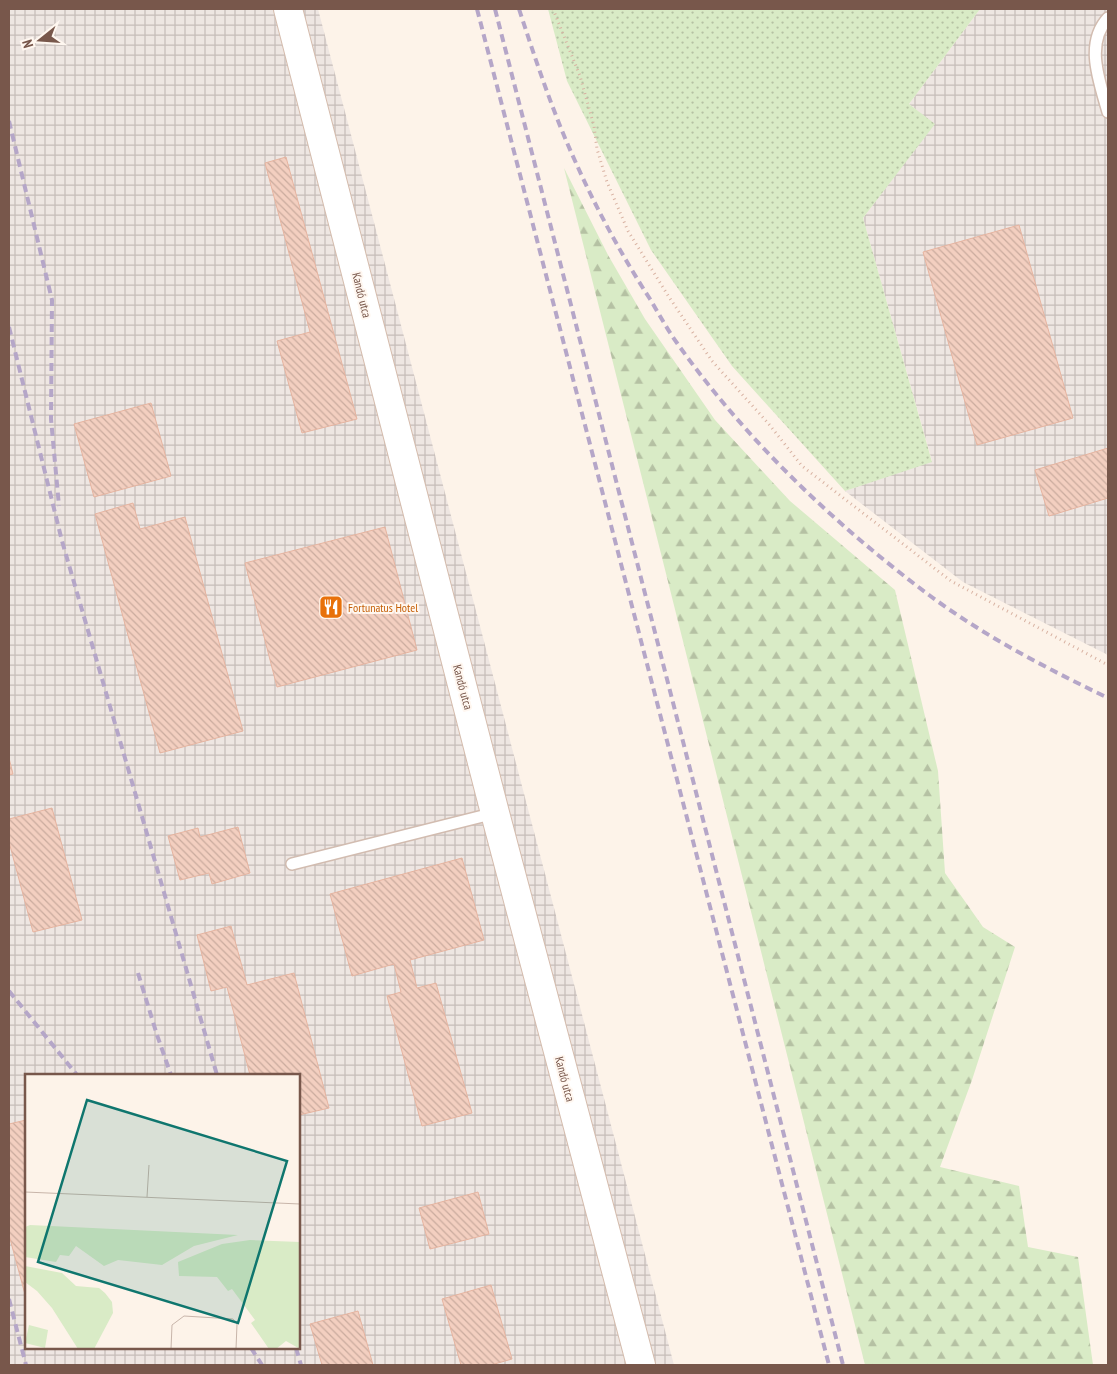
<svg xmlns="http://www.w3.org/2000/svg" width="1117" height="1374" viewBox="0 0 1117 1374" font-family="'PT Sans Narrow',sans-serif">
  <defs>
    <pattern id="industrial-grid" width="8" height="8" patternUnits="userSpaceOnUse" patternTransform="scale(1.25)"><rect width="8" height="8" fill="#eee6e2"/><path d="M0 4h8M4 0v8" fill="none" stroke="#c6bdb9"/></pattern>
    <pattern id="grass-dots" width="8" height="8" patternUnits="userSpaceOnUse" patternTransform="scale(1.25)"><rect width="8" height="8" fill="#d9ebc6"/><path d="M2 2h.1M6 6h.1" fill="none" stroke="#b5c1a3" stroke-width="1.8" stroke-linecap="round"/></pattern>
    <pattern id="forest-firs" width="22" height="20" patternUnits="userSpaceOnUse" patternTransform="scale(1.25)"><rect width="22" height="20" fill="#d9ebc6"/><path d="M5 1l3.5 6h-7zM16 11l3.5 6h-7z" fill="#b5c1a3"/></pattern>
    <pattern id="building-back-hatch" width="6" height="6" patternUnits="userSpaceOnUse" patternTransform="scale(1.25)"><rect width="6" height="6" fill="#f3cfc0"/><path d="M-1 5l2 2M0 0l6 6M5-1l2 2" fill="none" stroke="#caab9e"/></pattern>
  </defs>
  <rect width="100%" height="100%" fill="#fdf3e9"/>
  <path fill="url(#industrial-grid)" fill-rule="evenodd" d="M9,9H318L674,1365H9ZM26,1075H299V1348H26Z
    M980,9H1108V655L963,582L845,491L932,461L863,218L934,124L909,104Z"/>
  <path fill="url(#grass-dots)" d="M548,9H980L909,104L935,124L863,218L932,462L845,491L732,366L651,250L567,81Z"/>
  <path fill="url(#forest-firs)" d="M564,168L608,255L645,319L715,420L790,501L895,590L938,771L945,873L983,927L1015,947L972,1080L940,1167L1019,1186L1028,1247L1078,1257L1093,1365H865Z"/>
  <path fill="url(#building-back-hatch)" stroke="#e6b4a0" d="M286,157L357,419L302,433L277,341L310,332L265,163Z
    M1019,225L1073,418L977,445L923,252Z
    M151,403L171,476L94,497L74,424Z
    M1108,448V498L1049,516L1035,470Z
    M133,503L140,529L185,517L243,731L160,753L95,514Z
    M385,527L417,650L277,687L245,563Z
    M9,758L13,774L9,775Z
    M52,808L82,920L33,932L9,842V819Z
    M238,827L250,873L212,884L209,873L180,880L168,836L198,828L200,837Z
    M462,858L484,940L410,960L417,988L436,983L472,1113L422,1126L387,996L401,992L394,964L352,976L330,894Z
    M231,926L247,985L294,973L329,1108L299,1115V1075H250L227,987L211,991L197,935Z
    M26,1120V1298L9,1235V1124Z
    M478,1192L489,1234L430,1249L419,1208Z
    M491,1285L512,1359L491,1365H461L442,1299Z
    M358,1311L373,1365H322L310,1324Z"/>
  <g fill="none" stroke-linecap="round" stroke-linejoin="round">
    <g stroke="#d2bcb0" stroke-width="14">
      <path id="lane" d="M1108,18C1084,44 1100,83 1108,112
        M292,864L495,813"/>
    </g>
    <g stroke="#d5bcad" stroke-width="30">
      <path id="secondary" d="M288,9L495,813L641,1365"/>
    </g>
    <path stroke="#d8b2a2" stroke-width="3" stroke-dasharray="1 4" stroke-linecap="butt" d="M553,9L580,76L594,126L597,149L607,182L628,231L667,294L712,361L768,423L802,466L951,581L1108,665"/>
    <use href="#lane" stroke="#fff" stroke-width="11"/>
    <use href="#secondary" stroke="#fff" stroke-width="28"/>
    <path stroke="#b5a6c8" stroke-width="4" stroke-dasharray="8 5" stroke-linecap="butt" d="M477,9L829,1365
      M495,9L843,1365
      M519,9C536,61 553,113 576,163C597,210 622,256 650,299C659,314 667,329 677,343C746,440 834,524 929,595C984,636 1046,668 1108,698
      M9,121L52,300L51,419L59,506
      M9,327L62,541L217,1075
      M138,973L157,1035L171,1075
      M9,991L77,1075
      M9,1299L26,1365
      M251,1348L262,1365
      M296,1348L301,1365"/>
  </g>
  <defs>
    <g id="restaurant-square" transform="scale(1.25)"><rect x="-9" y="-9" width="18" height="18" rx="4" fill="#e8710a" stroke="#fff7f0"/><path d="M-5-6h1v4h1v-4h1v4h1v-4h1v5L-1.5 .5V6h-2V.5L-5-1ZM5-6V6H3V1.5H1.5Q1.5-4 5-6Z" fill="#fff"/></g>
  </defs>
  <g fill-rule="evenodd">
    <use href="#restaurant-square" x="331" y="607"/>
  </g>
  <g text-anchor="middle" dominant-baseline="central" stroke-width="4" stroke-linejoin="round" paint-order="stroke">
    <g font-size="12" fill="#78574b" stroke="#fff7f0">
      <text transform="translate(362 295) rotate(76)">Kandó utca</text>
      <text transform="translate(463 687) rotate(75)">Kandó utca</text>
      <text transform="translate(565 1079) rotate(75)">Kandó utca</text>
    </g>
    <g font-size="12" fill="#c56008" stroke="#fff7f0" text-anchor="start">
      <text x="348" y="607">Fortunatus Hotel</text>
    </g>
  </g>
  <g transform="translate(25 1074)">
    <rect width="275" height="275" fill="#fdf3e9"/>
    <path d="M225,166L275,168V275L261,267L251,275H244L226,249L230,246L207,215L203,217L192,203L154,202L153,188L197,170Z" fill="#d9ebc6"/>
    <path d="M5,151L213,161L169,172L137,191L93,186L79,192L51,172L44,182L35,181L31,188L0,183V153ZM0,192L37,199L51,212L74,214L80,219L87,228L88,239L69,275H53L27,234L12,217L0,208Z" fill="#d9ebc6"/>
    <path d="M4,251L23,256L20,274L0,269Z" fill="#d9ebc6"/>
    <path fill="none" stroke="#c8b5aa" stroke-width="1" d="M0,118L275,130M122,123L124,91M146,275L147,251L159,242L208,245L212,250L211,275"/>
    <path fill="#0f766e" fill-opacity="0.15" stroke="#0f766e" stroke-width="2.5" d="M62,26L262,87L213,249L13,188Z"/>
    <rect width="275" height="275" fill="none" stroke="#78574b" stroke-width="2.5"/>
  </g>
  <rect width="1117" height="1374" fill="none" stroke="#78574b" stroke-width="20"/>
  <g transform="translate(40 40) rotate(253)" stroke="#fff7f0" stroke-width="4" paint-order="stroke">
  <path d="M0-4L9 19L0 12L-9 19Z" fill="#78574b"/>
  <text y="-8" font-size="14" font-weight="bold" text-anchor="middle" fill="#78574b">N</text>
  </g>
</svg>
